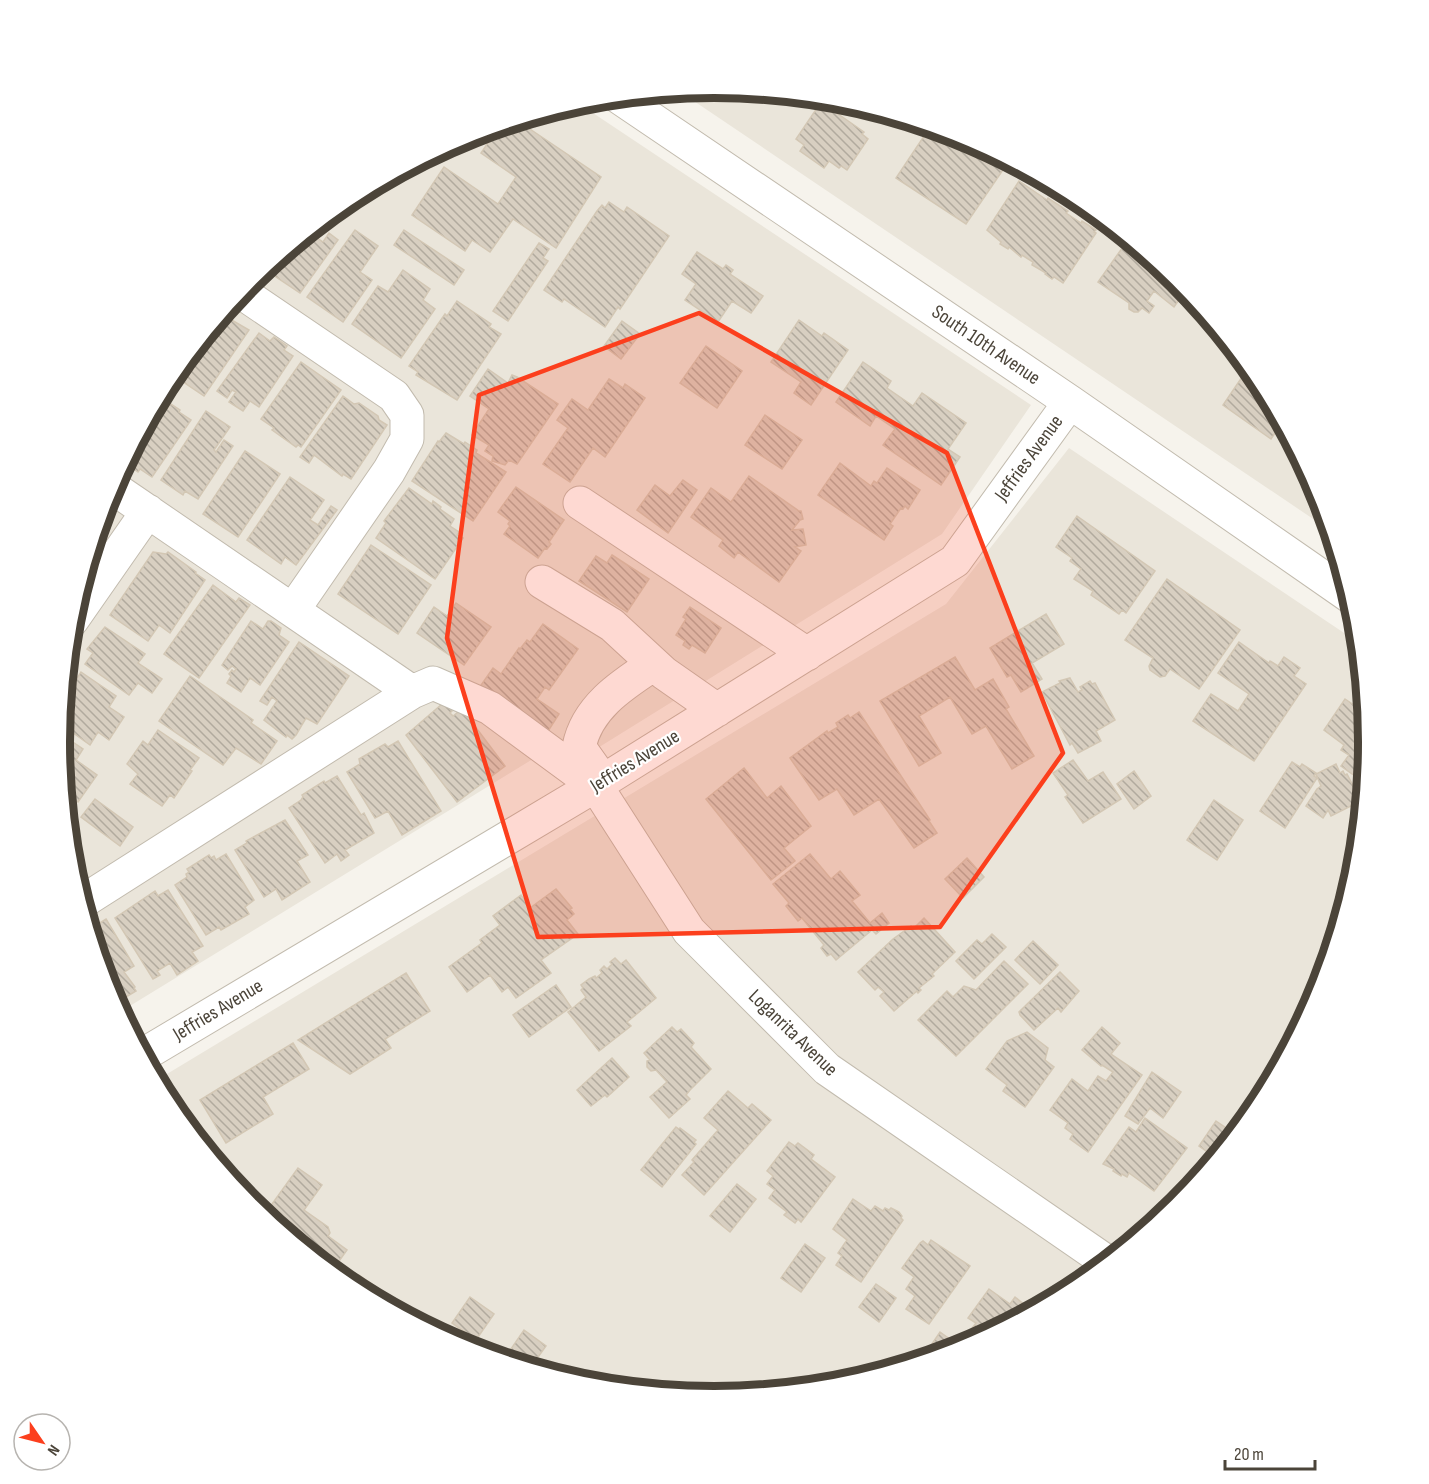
<svg xmlns="http://www.w3.org/2000/svg" width="1429" height="1484" viewBox="0 0 1429 1484" font-family="'Sofia Sans Condensed',sans-serif">
  <defs>
    <pattern id="building-back-hatch" width="6" height="6" patternUnits="userSpaceOnUse" patternTransform="scale(1.5)"><rect width="6" height="6" fill="#d8cfc1"/><path d="M-1 5l2 2M0 0l6 6M5-1l2 2" fill="none" stroke="#b1aa9e"/></pattern>
  </defs>
  <rect width="100%" height="100%" fill="#f6f3ec"/>
  <path fill="#eae5da" d="M715,88L843,100L965,137L1078,198L1178,279L1259,379L1319,492L1331,531L679,91Z
    M578,103L1031,405L942,534L580,759L559,743L120,1012L110,992L73,869L60,742L73,614L110,491L170,378L252,279L351,198L464,137Z
    M1069,448L1359,643L1369,742L1356,870L1319,993L1259,1106L1177,1205L1078,1286L965,1347L842,1384L714,1396L586,1384L464,1347L351,1286L251,1205L170,1105L157,1080L946,604Z"/>
  <path fill="url(#building-back-hatch)" stroke="#d3c7b4" stroke-width="1.5" d="M821,102L864,132L862,134L868,139L847,170L841,166L839,168L829,161L824,168L800,151L804,145L796,139Z
    M518,121L601,177L556,248L513,219L490,252L472,240L465,251L412,215L444,167L498,204L516,177L481,153L496,131L493,129Z
    M930,127L965,137L1009,161L966,224L896,178Z
    M1019,181L1047,200L1048,198L1068,211L1066,213L1081,223L1082,221L1096,230L1094,232L1096,233L1063,283L1054,277L1052,279L1045,274L1046,273L1032,265L1033,262L1022,255L1021,257L1009,247L1008,249L1000,244L1001,242L987,230Z
    M609,202L624,212L627,207L669,236L620,309L618,307L605,327L564,299L562,302L544,290L597,211L602,205L605,208Z
    M355,230L378,246L360,272L372,280L343,322L307,297Z
    M404,230L464,270L454,285L394,245Z
    M309,232L323,242L329,233L338,240L300,293L264,269Z
    M539,243L549,249L543,258L548,261L508,321L493,311Z
    M1125,244L1141,255L1143,252L1147,255L1178,279L1186,290L1174,307L1154,291L1147,301L1154,306L1149,313L1142,308L1138,312H1134L1129,309V303L1098,282Z
    M697,252L723,269L726,265L733,270L730,274L763,296L751,313L732,301L718,322L685,300L696,284L682,274Z
    M403,270L430,289L423,300L435,309L401,358L352,324L378,286L388,292Z
    M457,301L491,324L489,327L501,334L457,400L416,375L418,372L409,366L445,314L447,316Z
    M223,315L249,330L204,396L173,375Z
    M799,320L822,336L824,333L848,350L811,405L794,393L801,382L771,362Z
    M622,321L640,334L621,359L604,346Z
    M259,333L270,341L274,337L287,346L284,350L293,356L259,407L250,401L243,411L229,402L236,392L232,390L227,398L217,391Z
    M706,346L742,371L717,408L680,383Z
    M301,362L341,390L301,447L298,445L296,447L272,430L274,428L261,419Z
    M863,362L891,381L887,388L913,406L922,393L966,423L948,449L960,457L941,485L883,445L895,429L876,416L870,426L836,402Z
    M488,369L508,383L512,375L517,377L558,404L517,464L509,460L505,465L492,461L493,456L485,451L489,445L472,435L489,409L470,396Z
    M1242,377L1252,384L1257,378L1259,380L1282,423L1271,439L1223,405Z
    M609,379L623,388L625,384L645,398L605,457L593,448L570,482L543,464L568,428L557,420L572,399L588,410Z
    M343,396L354,404L359,403L378,416L379,420L387,425L351,479L343,474L342,476L314,455L309,463L300,457Z
    M160,397L180,410L179,412L191,420L152,477L140,469L138,472L125,463Z
    M206,411L230,427L214,450L216,452L224,440L233,446L198,499L185,491L183,495L161,480Z
    M765,415L802,440L782,469L745,445Z
    M446,433L464,444L465,442L477,450L476,453L506,472L473,521L412,481L438,441L439,442Z
    M245,451L280,474L238,537L203,514Z
    M840,463L871,486L874,481L877,483L887,468L920,490L908,509L905,506L903,509L901,508L890,524L893,526L884,540L818,495Z
    M749,476L799,511H801L803,519L800,520L792,530L803,529L806,545L795,547L801,551L779,582L738,552L734,558L719,546L723,540L691,517L711,488L731,502Z
    M290,477L324,500L310,520L318,525L331,506L337,510L296,565L285,557L281,564L247,540Z
    M683,480L697,490L668,533L637,510L655,485L670,496Z
    M516,487L564,520L549,542L551,544L547,549L545,548L538,558L504,534L510,526L508,524L510,521L498,512Z
    M409,488L432,504L433,501L441,507L440,509L454,519L450,526L459,532L457,535L463,538L435,579L376,538L386,523L384,521Z
    M105,509L110,513L101,526L106,529L92,550Z
    M1077,516L1155,571L1126,613L1122,610L1119,614L1091,595L1093,591L1074,579L1081,569L1070,561L1072,558L1056,547Z
    M371,545L431,585L398,634L338,594Z
    M153,552L166,554L168,552L196,572L195,573L205,580L170,633L159,625L148,641L110,615Z
    M612,555L649,579L627,612L579,581L596,556L607,563Z
    M1167,579L1240,630L1199,689L1170,669L1165,676L1160,677L1150,670L1149,666L1153,658L1125,640Z
    M213,585L236,602L239,598L250,605L199,678L164,654Z
    M456,603L491,627L464,665L417,633L434,607L447,616Z
    M690,607L721,628L705,653L692,645L689,649L683,645L685,641L676,635L686,619L683,617Z
    M1046,614L1064,644L1032,663L1042,679L1021,692L1011,675L1007,677L990,648Z
    M251,621L263,629L268,621H271L281,628L279,635L289,642L260,685L250,678L241,692L227,683L231,676L229,674L232,670L234,672L236,669L232,666L228,670L222,665Z
    M543,624L578,649L549,690L545,687L537,699L559,714L545,736L479,688L493,668L501,674L519,648L520,649L527,640L530,642Z
    M105,627L145,654L138,663L162,679L152,693L138,683L129,695L85,664L93,653L87,649Z
    M299,642L349,676L317,724L306,718L296,735L292,739L287,735L286,737L264,720L277,701L272,697L267,705L260,701Z
    M1239,642L1269,663L1270,661L1278,666L1284,657L1300,668L1294,676L1306,684L1254,761L1193,721L1211,694L1238,711L1249,694L1218,673Z
    M955,657L975,690L993,679L1009,707L1006,709L1034,756L1012,769L986,726L972,734L950,697L919,716L941,753L919,766L880,701Z
    M81,672L116,696L109,707L124,717L109,740L98,732L90,745L62,725L66,681L68,679L74,683Z
    M190,676L253,720L251,723L277,741L261,764L236,748L223,765L159,721Z
    M1070,678L1078,692L1082,690L1080,687L1090,681L1092,684L1095,683L1115,720L1096,731L1101,741L1078,753L1072,743L1070,745L1042,692L1060,683L1059,681Z
    M1345,699L1366,713L1369,742L1365,781H1362L1341,766L1349,755L1341,750L1344,745L1324,730Z
    M442,704L444,706L447,705L452,711L450,713L453,716L462,709L505,766L457,802L406,735Z
    M859,712L930,820L929,821L937,833L914,848L879,799L854,815L837,789L819,800L790,758L827,731L828,733L838,727L836,723L848,715L850,718Z
    M158,730L199,758L190,770L192,771L174,798L170,795L162,806L130,784L138,774L127,764L143,741L148,745Z
    M61,734L83,749L76,760L97,775L78,802L65,793Z
    M398,741L441,811L402,835L388,811L375,818L347,772L360,764L359,759L385,744L388,747Z
    M1073,760L1088,781L1103,772L1121,799L1083,823L1065,797L1068,795L1053,773Z
    M1292,762L1300,767L1302,764L1316,773L1314,776L1317,778L1285,828L1260,811Z
    M1336,764L1340,773L1343,771L1345,775L1347,774L1361,801L1331,816L1328,810L1323,818L1306,806L1317,789L1321,786L1316,774Z
    M744,768L767,798L781,786L811,826L784,848L795,861L771,880L706,799Z
    M1134,771L1151,796L1134,809L1117,784Z
    M337,776L361,815L364,813L374,833L345,850L349,855L341,861L337,854L325,863L289,808L301,800L303,797L302,795L324,781L325,783Z
    M95,799L133,827L120,846L81,817Z
    M1214,800L1243,820L1217,860L1187,840Z
    M285,820L308,855L297,861L310,882L282,900L276,889L264,897L235,850L247,843L246,841Z
    M226,854L254,900L245,907L249,914L221,930L219,927L206,935L175,885L187,877L186,874L189,872L187,869L209,855L211,858L214,856L216,860Z
    M810,854L831,879L840,871L860,895L852,901L870,923L882,913L889,923L876,934L872,930L836,960L831,954L827,956L821,948L824,945L802,918L798,921L786,906L789,903L773,884Z
    M967,858L984,877L963,898L945,879Z
    M556,889L572,908L570,909L574,914L567,920L578,934L541,960L551,973L516,998L508,987L502,992L490,975L467,992L449,967L482,943L480,940L500,925L493,916L521,895L530,908Z
    M168,890L203,946L192,952L198,961L177,975L170,963L157,971L160,975L153,979L115,918L155,891L158,896Z
    M924,918L955,952L932,974L934,976L919,988L921,990L918,993L917,991L894,1011L880,996L884,992L878,987L875,990L858,972L893,939L911,926L913,929Z
    M106,919L134,966L124,972L135,987L134,988L136,991L116,1003L110,992L89,925L95,926Z
    M992,934L1006,947L974,979L956,961L977,940L982,944Z
    M1033,941L1058,965L1040,984L1015,960Z
    M615,958L621,964L626,960L656,998L627,1022L631,1026L599,1051L568,1012L586,997L581,990L583,988L581,985L589,979L595,976L596,978L602,973L600,970L604,966L607,969L612,964L610,962Z
    M1004,961L1028,984L956,1056L918,1020L947,991L953,997L964,986L976,990Z
    M1060,972L1079,991L1061,1012L1058,1008L1034,1030L1020,1015L1019,1012Z
    M406,973L430,1011L385,1039L391,1048L350,1074L298,1040Z
    M556,985L571,1007L529,1037L513,1015Z
    M672,1027L677,1032L681,1029L694,1043L691,1047L711,1069L690,1090L686,1095L690,1099L669,1118L650,1097L667,1082L656,1070L651,1071L647,1067V1061L650,1060L644,1053Z
    M1102,1027L1120,1043L1111,1054L1142,1075L1088,1152L1070,1139L1073,1134L1065,1128L1068,1123L1050,1110L1072,1079L1088,1091L1098,1076L1106,1081L1113,1072L1102,1065L1101,1066L1082,1050Z
    M1027,1032L1048,1048L1045,1060L1054,1067L1025,1107L1003,1091L1007,1085L986,1069L1007,1041Z
    M293,1043L309,1069L263,1097L273,1114L226,1143L200,1100Z
    M612,1058L629,1077L607,1097L605,1095L591,1106L577,1090Z
    M1152,1072L1181,1092L1163,1118L1150,1108L1138,1124L1125,1116Z
    M728,1091L748,1108L752,1104L771,1120L704,1195L682,1175L694,1162L692,1160L718,1130L704,1118Z
    M1145,1118L1187,1148L1154,1191L1129,1173L1127,1177L1122,1174L1121,1176L1113,1171L1114,1169L1103,1164L1129,1127L1136,1132Z
    M1216,1121L1235,1134L1216,1158L1199,1146Z
    M676,1127L679,1129L680,1128L696,1140L694,1142L696,1144L662,1187L641,1170Z
    M789,1142L795,1146L798,1143L814,1155L811,1159L835,1177L801,1222L798,1219L795,1223L784,1215L787,1212L769,1198L775,1190L767,1184L773,1176L767,1171Z
    M298,1168L322,1185L304,1210L328,1227L330,1233L328,1236L347,1250L332,1271L264,1215Z
    M1204,1168L1206,1169L1174,1207L1195,1175L1198,1177Z
    M737,1184L756,1199L730,1232L710,1216Z
    M853,1199L871,1211L875,1206L883,1211L885,1208L889,1210L891,1208L899,1212L902,1216L901,1218L903,1220L861,1282L836,1265L842,1256L838,1253L847,1240L833,1229Z
    M931,1240L970,1266L929,1324L906,1309L915,1296L906,1289L914,1277L902,1268L920,1243L923,1241L928,1245Z
    M805,1244L825,1258L801,1292L781,1278Z
    M359,1275L379,1289L373,1298L351,1286Z
    M876,1284L896,1298L879,1322L859,1307Z
    M989,1289L1010,1304L1015,1297L1032,1311L969,1344L963,1340L976,1323L968,1318Z
    M384,1293L410,1311L407,1316L379,1301Z
    M470,1297L494,1314L476,1340L452,1323Z
    M524,1330L546,1346L531,1367L504,1359Z
    M940,1332L961,1347L926,1359L923,1357Z"/>
  <g fill="none" stroke-linecap="round" stroke-linejoin="round">
    <g stroke="#c2bbae" stroke-width="35">
      <path id="minor" d="M619,97L1070,402L1351,597
        M241,292L394,396L407,415V439L389,471L293,610
        M580,503L807,654
        M542,582L612,625L664,673L717,710
        M72,620L148,511
        M412,692L433,683L490,708L596,786L689,931L827,1069L1107,1262
        M603,781L579,747C587,707 622,685 654,664
        M82,902L412,692L112,487
        M143,1055L603,781L955,561L1070,402"/>
    </g>
    <use href="#minor" stroke="#fff" stroke-width="33"/>
  </g>
  <path fill="#fc3f1d" fill-opacity="0.2" stroke="#fc3f1d" stroke-width="4.5" stroke-linejoin="round" d="M699,313L947,453L1063,753L940,927L538,937L447,638L479,395Z"/>
  <g text-anchor="middle" dominant-baseline="central" stroke-width="4.5" stroke-linejoin="round" paint-order="stroke">
    <g font-size="20" fill="#4b4439" stroke="#fff">
      <text transform="translate(986 345) rotate(34)">South 10th Avenue</text>
      <text transform="translate(1029 458) rotate(-54)">Jeffries Avenue</text>
      <text transform="translate(635 761) rotate(-32)">Jeffries Avenue</text>
      <text transform="translate(218 1010) rotate(-31)">Jeffries Avenue</text>
      <text transform="translate(793 1033) rotate(44)">Loganrita Avenue</text>
    </g>
  </g>
  <path d="M0 0H1429V1484H0ZM70 742a644 644 0 1 1 1288 0a644 644 0 1 1-1288 0Z" fill="#fff" fill-rule="evenodd"/>
  <path fill="none" stroke="#4b4439" stroke-width="8" d="M70 742a644 644 0 1 1 1288 0a644 644 0 1 1-1288 0Z"/>
  <g transform="translate(42 1442) rotate(125)"><circle r="28" fill="#ffffff" stroke="#b7b4b0" stroke-width="1.5"/>
  <path d="M0-4.5L10 22L0 15L-10 22Z" fill="#fc3f1d"/>
  <text y="-9" font-size="16" font-weight="bold" text-anchor="middle" fill="#4b4439">N</text>
  </g>
  <path d="M1225 1460v9h90v-9" fill="none" stroke="#4b4439" stroke-width="3"/>
  <text x="1234" y="1460" font-size="18" fill="#4b4439" stroke="#ffffff" stroke-width="4.5" paint-order="stroke">20 m</text>
</svg>
